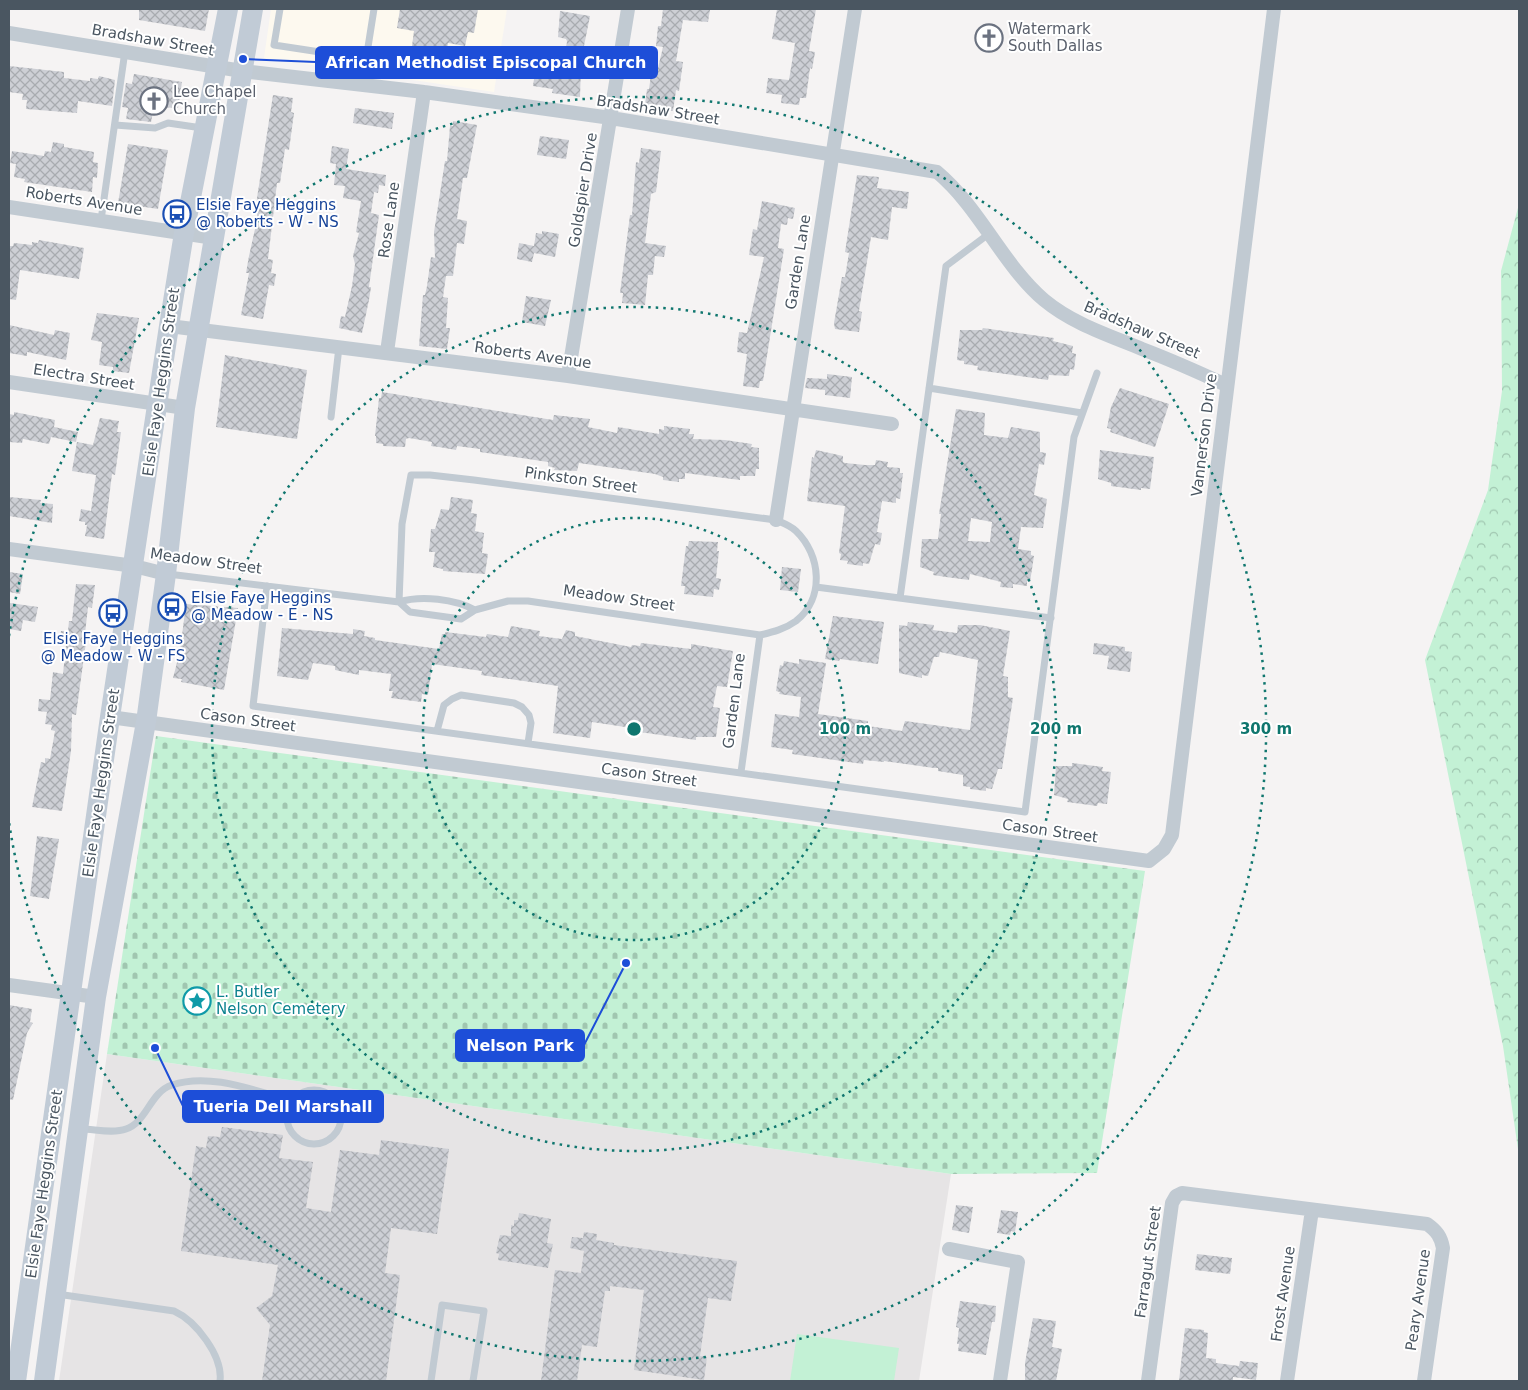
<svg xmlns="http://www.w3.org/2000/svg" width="1528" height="1390" viewBox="0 0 1528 1390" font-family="'DejaVu Sans',sans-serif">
  <defs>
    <pattern id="forest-crowns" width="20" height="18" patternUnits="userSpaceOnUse" patternTransform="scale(1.25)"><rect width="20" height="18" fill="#c3f1d5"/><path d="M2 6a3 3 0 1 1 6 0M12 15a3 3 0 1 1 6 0" fill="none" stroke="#a0c6b0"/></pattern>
    <pattern id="cemetery-stones" width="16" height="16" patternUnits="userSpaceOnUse" patternTransform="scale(1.25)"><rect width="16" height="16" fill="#c3f1d5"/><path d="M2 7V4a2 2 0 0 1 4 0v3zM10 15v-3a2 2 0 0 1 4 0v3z" fill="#a0c6b0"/></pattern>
    <pattern id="building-cross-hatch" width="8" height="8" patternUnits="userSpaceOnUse" patternTransform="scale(1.25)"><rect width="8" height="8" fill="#cdcfd5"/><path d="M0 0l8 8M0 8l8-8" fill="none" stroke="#a8abb0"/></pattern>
  </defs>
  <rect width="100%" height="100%" fill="#f5f3f3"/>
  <path fill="#fdf9ef" d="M271,9H507L494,92L264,58Z"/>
  <path fill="#e6e4e5" d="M107,1054L951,1174L919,1381H59Z"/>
  <path fill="url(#forest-crowns)" d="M1519,204V1156L1503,1046L1425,660L1488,490L1502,391L1501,271Z"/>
  <path fill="url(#cemetery-stones)" d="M156,736L1145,871L1097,1173L951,1174L107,1054Z"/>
  <path fill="#c3f1d5" d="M797,1334L899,1348L894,1381H790Z"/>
  <path fill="url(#building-cross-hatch)" fill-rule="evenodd" d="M139,9H209L205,31L139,20Z
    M400,9H478L474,33L468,32L465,46L448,43L443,73L409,68L414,31L397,28Z
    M663,9L710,10L708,22L683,20L676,61L683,62L679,91L676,90L673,111L665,110V113L651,111L652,106L645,105L647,89H649L651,75L656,76L663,47L656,46L658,26H661Z
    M777,9H816L809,51L815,52L813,64L812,69L810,68L806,98H800L799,105L781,103L782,95L766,93L768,78L789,80L795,43L772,39Z
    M560,11L590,16L583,51L584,54L589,55L588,67L581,66L580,97L552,93L553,89L533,86L535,72L563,77L567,41L566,39L558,37Z
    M9,66L64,72V78L90,81V78L98,79L99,76L115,80L112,106L78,101L77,113L26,109L27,100H22L23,94L9,92Z
    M134,74L182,82L178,108L154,107L151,122L126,119L128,108L122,107L126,83L132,84Z
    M273,95L293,98L291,112L294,113L289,150L285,149L280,183H277L268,259L273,260L271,273L276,274L274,286L269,285L263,319L241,315L249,273H246L249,256L257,220V198Z
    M355,108L394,113L392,129L353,123Z
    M453,121L477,125L467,178H463L457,219L467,221L464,244L457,243L453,276H446L443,297L448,298L446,328H450L447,349L419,346L423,295H425L427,286L431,257L435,258L434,232L445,161H447L450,126H453Z
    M540,136L569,140L566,159L537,155Z
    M53,142L64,144V147L94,152L93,162L98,163L97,178L93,177L92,192L24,182L25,179L14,177L16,164L10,163L12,151L44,156L45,151L51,152Z
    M128,144L168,150L158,209L118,203Z
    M332,146L349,149L346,169L386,175L385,186L379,185L378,193L374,192L371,213L379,215L369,287H371L369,300L362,333L339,328L341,316L345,317L352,286L355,264L353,256L359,233L356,232L361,201L343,198L345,186L334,185L336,164L330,163Z
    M641,148L661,151L656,192L651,194L645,243L666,246L664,257L655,256L653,275H648L645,305L622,303L623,293H620L630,215H632L636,162L639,163Z
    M857,175L879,177L877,188L909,192L907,209L892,207L888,240L871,237L859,311L862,312L859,332L835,329L834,323L842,277H845L849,253L845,252Z
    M762,201L795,208L793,219L788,218L787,225L781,224L778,248L784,249L763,381H760L759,388L743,386L747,354L737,352L739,332L747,333L764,257L749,255L753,229L757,230Z
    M542,231L559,234L555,257L534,253L532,262L517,259L519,243L534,246L536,233L542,234Z
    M39,240L84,248L79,279L20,270L16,300L9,299V246H13L14,243L32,245V242L38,243Z
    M526,296L551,300L545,326L522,322Z
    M97,313L139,318L129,373L113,371V367L99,365L102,342L91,340Z
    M9,325L54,335L55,330L70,333L66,360L27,352V356L9,353Z
    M983,328L1054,338L1053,341L1073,346L1072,353L1076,354L1074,370L1070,369L1069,376L1049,375L1048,380L977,370L978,366L964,364V361L957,360L960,330H982Z
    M225,355L307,370L297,439L216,427Z
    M827,374L852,377L850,398L825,395V390L805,388L807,378L827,379Z
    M1120,388L1169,404L1155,447L1110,432L1111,429L1107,428L1111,407Z
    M382,392L553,420L554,415L590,419L588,427L617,433L618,427L659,434V429L664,430V426L690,429L689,434H694L693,439L725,440L752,444L751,447L759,448V469H756L755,476H740V480L685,473V479H679V482L663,480V477L655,474L579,463L577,471L554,470L555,468L548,466V462L480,452V449L457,446L456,450L439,447L431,446L432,442L409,438L406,439L405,447L383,446V444L376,443V436H375L379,398H381Z
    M956,409L985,413L984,435L1008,438L1011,427L1040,432V452L1046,453L1044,465L1039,464L1034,495L1047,499L1043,528L1021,527L1018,549L1031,551V555L1034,556L1030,582L1027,581V586L1013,584V588L1000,587L1001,582L970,574L969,580L946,577L933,575L934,572L920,567L922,539H938L941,514H939ZM971,518L992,522L990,542L968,541Z
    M14,412L55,420L54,427L78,432L76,442L51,437L49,444L23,439L22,443L9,442V414L14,415Z
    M100,418L119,421L117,432H121L115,475L112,474L104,539L85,536L87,525H85V522L79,521L81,509L91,511L96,475L72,471L77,442L93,445Z
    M816,450L843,456V462L845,463L865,465H875L876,460L888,462L887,467L900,468V473H903L900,499L896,498V503L882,501L877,532L882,533L880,545L875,544L869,564L863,563V566L847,564L848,561L840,560L841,554L839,553L845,506L807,501L812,457L814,458Z
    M1100,450L1154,457L1150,489L1141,488V490L1111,486V483L1098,479Z
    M9,497L41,500L40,503L53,504L52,523L9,516Z
    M451,497L473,500L471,513L477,514L475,531L484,533L482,553L488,554L485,574L443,571V569L433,567L435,552H429L431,529H435L441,509L449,510Z
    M689,541L718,542L717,551H719L716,578L721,579L719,590L714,589L713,597L684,594L685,586H681L686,546H688Z
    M782,567L801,569L798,592L780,590Z
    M9,572L23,574L20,594L9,592Z
    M76,584L95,585L92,608L88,607L84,642H86L76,715L72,714L71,751L62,811L32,807L41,762L45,763V758L50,759L55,731L51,730L52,725L45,724L47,712L38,711L39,699L50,700L53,672L63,674L66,645L59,644L61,631H68L69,621H72Z
    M10,603L38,607L35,622L23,620L21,631L9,629Z
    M186,604L238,608L224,690L181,682L182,679L173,678L180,651Z
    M833,616L884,622L878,664L840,659L839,661L825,659Z
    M908,622L934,625L933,630L957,633L958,625H980L1010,631L1003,676L1008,677V697L1013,698L1002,769H998L992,789L986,788V791L970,789V787L963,786V775L938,771V768H934L884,761V762L864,760L863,764L792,754L793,750L771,747L775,714L799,717L801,697L779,694L780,692L776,691L780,665L783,666L784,661L799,664V659L826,663L818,714L868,721V726L902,731L905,721L970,730L978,660L940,652L939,657H934L928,676L922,675V678L899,673V625L907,626Z
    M511,626L540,631L539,636L562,639L566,630L575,632V636L631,647L632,645L640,646L641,643L691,649V644L733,651L727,687L717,686L713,707L720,708L716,737H696V740L625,730V727L592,722L590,738L553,733L558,686L481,675L482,671L432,664L428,695L422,694L421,702L391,698L393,691H389L391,674L359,670V675L335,670V666L313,663L308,680L277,676L282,628L353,634V629L365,631L364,636L375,638V640L439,649L442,634H445V632L486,637L487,634L508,637Z
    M1094,643L1125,647V651L1132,652L1130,672L1107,669L1109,656L1093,654Z
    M1072,763L1103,767L1102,771L1111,772L1107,804L1098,803L1097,806L1067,802L1068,799L1054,795L1056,766H1072Z
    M37,836L59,839L49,899L30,896Z
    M9,1005L32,1009L30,1022L33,1023L27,1033L13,1100L9,1099Z
    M222,1127L283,1135L279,1158L313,1162L306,1208L331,1212L340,1150L379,1155L381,1140L449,1149L437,1234L391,1228L385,1273L400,1275L386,1381H262L270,1325L256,1308L272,1296L278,1265L181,1251L196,1146L206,1148L208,1136L220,1137Z
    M956,1205L973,1207L969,1233L952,1230Z
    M1001,1210L1018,1212L1015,1232L1011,1231L1010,1235L997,1233Z
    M519,1213L551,1219L547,1243L553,1244L548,1268L498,1260L499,1254L496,1253L500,1235L511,1236V1225L514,1226V1220H518Z
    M584,1232L597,1234L596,1240L614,1243V1245L737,1261L731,1301L708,1298L700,1356L707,1357L704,1380L634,1370L644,1290L610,1286V1291H605L597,1347L582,1345L577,1381H541L555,1270L581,1273L584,1251L570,1248L572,1237L583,1238Z
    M1197,1254L1232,1258L1230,1274L1195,1270Z
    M960,1301L996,1306L995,1322H992L986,1355L958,1351L959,1344H957L959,1328L956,1327Z
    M1033,1318L1056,1321L1052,1347L1062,1349L1056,1381H1025V1363Z
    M1185,1328L1204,1330V1332L1208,1333L1206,1358L1216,1359V1363L1239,1366L1240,1361L1258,1363L1256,1380L1233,1377V1381H1179Z"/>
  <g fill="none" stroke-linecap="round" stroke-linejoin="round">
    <path stroke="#c1cad2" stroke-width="7" d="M280,9L274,45L366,59
      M362,85L374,9
      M115,125L155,128L168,123L202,128
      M101,220L125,51
      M929,388L1082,413
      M331,417L339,347
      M411,475H430L474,480L776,520C783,523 791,526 796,531C821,555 825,598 796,621C785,629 773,632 760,635L528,601H508L475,610L461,619L410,612L399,602L402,524Z
      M168,574L399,602C421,595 455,599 475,610
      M267,586L253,706L1025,812L1074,437L1097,373
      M816,587L1051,618
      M900,598L946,266L990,233
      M437,731L444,705L452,699L461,695L514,703L522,707L529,715L531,723L528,743
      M741,772L760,635
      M287 1117a27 27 0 1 1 54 0a27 27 0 1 1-54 0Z
      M81,1129C94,1129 113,1134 126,1129C147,1122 150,1092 172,1085C210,1072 255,1091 292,1101
      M57,1294L174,1311C196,1321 223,1356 220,1381
      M431,1381L442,1305L484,1311L473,1381"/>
    <path stroke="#c1cad2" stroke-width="14" d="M9,33L242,71L424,92L611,118L937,172C980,208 1002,264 1044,300C1073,324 1108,335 1142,349C1171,360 1198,372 1226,385
      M9,207L214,238
      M169,326L568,376L892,424
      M387,352L424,92
      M568,376L628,9
      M9,382L185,408
      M776,520L855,9
      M9,549L134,566L166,574
      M110,717L1149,861L1164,849L1172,835L1274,9
      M9,985L96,997
      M949,1249L1018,1262L1000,1381
      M1148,1381L1172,1203L1176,1196L1182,1193L1427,1224C1437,1231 1441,1237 1443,1248L1424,1381
      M1287,1381L1312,1210"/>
    <path stroke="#c1cbd6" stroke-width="20" d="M16,1381L110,717L169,326L184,233L228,9
      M44,1381L96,997L146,722L166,574L185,408L253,9"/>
  </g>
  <g fill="none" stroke="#0f766e" stroke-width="2.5" stroke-dasharray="2.5 5">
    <circle cx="634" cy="729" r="211"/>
    <circle cx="634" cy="729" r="422"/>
    <path d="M9 636A632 632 0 1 1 9 822"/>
  </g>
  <defs>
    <g id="church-ring" transform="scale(1.4375)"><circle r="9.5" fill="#fff" stroke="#6b7280" stroke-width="1.5"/><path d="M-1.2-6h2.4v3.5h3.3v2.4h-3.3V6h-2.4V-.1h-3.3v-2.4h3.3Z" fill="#6b7280"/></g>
    <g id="bus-ring" transform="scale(1.4375)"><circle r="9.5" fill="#fff" stroke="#1a4fb4" stroke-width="1.5"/><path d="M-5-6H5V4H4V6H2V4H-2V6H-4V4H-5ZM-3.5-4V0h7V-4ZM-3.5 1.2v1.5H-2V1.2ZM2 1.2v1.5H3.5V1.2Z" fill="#1a4fb4"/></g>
    <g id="sight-ring" transform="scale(1.4375)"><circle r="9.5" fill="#fff" stroke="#0f9aa8" stroke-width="1.5"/><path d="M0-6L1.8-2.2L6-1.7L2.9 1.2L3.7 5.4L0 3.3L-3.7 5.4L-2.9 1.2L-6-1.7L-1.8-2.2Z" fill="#0f9aa8"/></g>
  </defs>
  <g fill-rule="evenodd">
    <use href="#church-ring" x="989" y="38"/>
    <use href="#church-ring" x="154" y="101"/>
    <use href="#bus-ring" x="177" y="214"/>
    <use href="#bus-ring" x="172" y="607"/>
    <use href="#bus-ring" x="113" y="613"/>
    <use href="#sight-ring" x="197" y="1001"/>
  </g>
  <g text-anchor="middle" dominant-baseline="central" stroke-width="4" stroke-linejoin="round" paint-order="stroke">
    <g font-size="15" fill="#5b616d" stroke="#fff" text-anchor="start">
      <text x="1008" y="29">Watermark<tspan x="1008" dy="17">South Dallas</tspan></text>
      <text x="173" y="92">Lee Chapel<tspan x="173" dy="17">Church</tspan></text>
    </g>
    <g font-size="15" fill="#4a5661" stroke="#fff">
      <text transform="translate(153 40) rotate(10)">Bradshaw Street</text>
      <text transform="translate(658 110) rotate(9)">Bradshaw Street</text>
      <text transform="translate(583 190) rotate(-81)">Goldspier Drive</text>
      <text transform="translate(84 201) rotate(9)">Roberts Avenue</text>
      <text transform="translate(389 220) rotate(-82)">Rose Lane</text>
      <text transform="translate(798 262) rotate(-81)">Garden Lane</text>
      <text transform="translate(1142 330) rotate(23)">Bradshaw Street</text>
      <text transform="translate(533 355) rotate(8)">Roberts Avenue</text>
      <text transform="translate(84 377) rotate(9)">Electra Street</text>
      <text transform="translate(161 382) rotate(-82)">Elsie Faye Heggins Street</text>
      <text transform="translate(1204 435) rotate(-83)">Vannerson Drive</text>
      <text transform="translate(581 480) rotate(8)">Pinkston Street</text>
      <text transform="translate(206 561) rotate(8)">Meadow Street</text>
      <text transform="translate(619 598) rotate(8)">Meadow Street</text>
      <text transform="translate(734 701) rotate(-83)">Garden Lane</text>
      <text transform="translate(248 720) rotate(8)">Cason Street</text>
      <text transform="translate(649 775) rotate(8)">Cason Street</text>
      <text transform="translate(101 783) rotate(-82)">Elsie Faye Heggins Street</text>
      <text transform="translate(1050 831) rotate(8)">Cason Street</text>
      <text transform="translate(44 1184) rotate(-82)">Elsie Faye Heggins Street</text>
      <text transform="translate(1148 1262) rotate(-82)">Farragut Street</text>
      <text transform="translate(1283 1294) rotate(-82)">Frost Avenue</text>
      <text transform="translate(1418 1300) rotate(-82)">Peary Avenue</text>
    </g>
    <g font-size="15" fill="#164399" stroke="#fff" text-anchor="start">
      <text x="196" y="205">Elsie Faye Heggins<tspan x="196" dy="17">@ Roberts - W - NS</tspan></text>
      <text x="191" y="598">Elsie Faye Heggins<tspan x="191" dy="17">@ Meadow - E - NS</tspan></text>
      <text x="113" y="639" text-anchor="middle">Elsie Faye Heggins<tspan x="113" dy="17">@ Meadow - W - FS</tspan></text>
    </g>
    <g font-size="15" fill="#0d838f" stroke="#fff" text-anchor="start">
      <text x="216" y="992">L. Butler<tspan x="216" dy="17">Nelson Cemetery</tspan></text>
    </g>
  </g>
  <circle cx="634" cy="729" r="8" fill="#0f766e" stroke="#fff" stroke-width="2.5"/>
  <g font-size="15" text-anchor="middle" font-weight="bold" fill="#0f766e" stroke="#fff" stroke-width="4" stroke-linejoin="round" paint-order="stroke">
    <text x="845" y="734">100 m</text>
    <text x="1056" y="734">200 m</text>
    <text x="1266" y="734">300 m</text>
  </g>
  <path fill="none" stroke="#1d4ed8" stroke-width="2" d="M243 59L316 62M626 963L584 1045M155 1048L183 1106"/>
  <g fill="#1d4ed8" stroke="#fff" stroke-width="2">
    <circle cx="243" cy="59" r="5"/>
    <circle cx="626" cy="963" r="5"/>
    <circle cx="155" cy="1048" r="5"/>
  </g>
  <g fill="#1d4ed8" stroke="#1d4ed8" stroke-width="2">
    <rect x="316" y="47" width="341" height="31" rx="5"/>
    <rect x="456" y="1030" width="128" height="31" rx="5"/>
    <rect x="183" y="1091" width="200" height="31" rx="5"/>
  </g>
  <g font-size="16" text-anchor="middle" font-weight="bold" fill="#fff">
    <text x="486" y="68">African Methodist Episcopal Church</text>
    <text x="520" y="1051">Nelson Park</text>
    <text x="283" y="1112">Tueria Dell Marshall</text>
  </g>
  <rect width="1528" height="1390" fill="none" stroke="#4a5661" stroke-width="20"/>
</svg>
